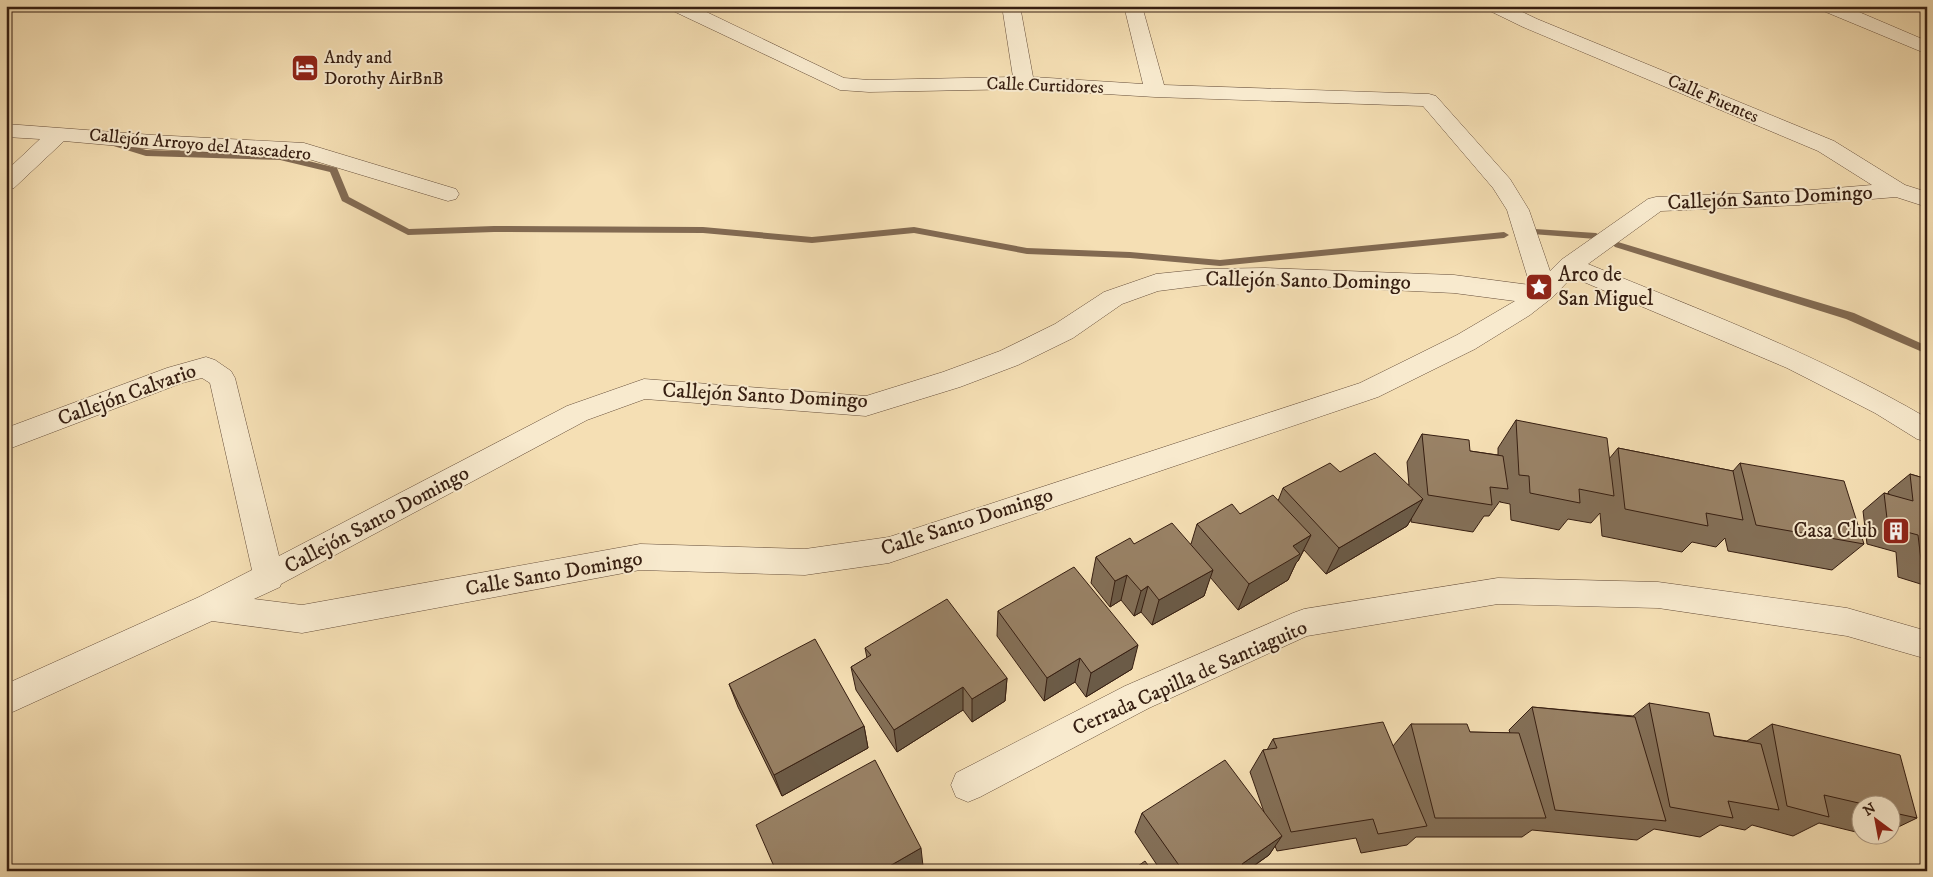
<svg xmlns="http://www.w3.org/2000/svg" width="1933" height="877" viewBox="0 0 1933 877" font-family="'IM FELL DW Pica',serif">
  <rect width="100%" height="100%" fill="#f5dfb4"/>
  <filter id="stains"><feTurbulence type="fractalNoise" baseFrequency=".004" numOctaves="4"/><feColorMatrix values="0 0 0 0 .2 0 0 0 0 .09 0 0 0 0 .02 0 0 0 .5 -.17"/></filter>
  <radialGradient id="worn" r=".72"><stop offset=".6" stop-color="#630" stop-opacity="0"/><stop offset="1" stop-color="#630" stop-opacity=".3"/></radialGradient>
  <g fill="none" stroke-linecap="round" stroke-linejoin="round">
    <path fill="#826a52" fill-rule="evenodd" d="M110,139L146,150L280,154L337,168L349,197L409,229L494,226L703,227L812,237L914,227L1027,248L1130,252L1220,260L1504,232L1509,235L1504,238L1220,266L1130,258L1027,254L914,233L812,243L703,233L494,232L408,235L342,201L330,172L280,160L146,156L107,144V140Z
      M1535,229L1596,233L1601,236L1596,239L1532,234V230Z
      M1618,242L1854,313L1927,346V354L1846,319L1615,247L1613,245Z"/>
    <g stroke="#664e3a" stroke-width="1">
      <path id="minor" d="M669,6H694L844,78L869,80L1013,77L1002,6H1020L1033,77L1143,84L1124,6H1142L1164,85L1429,94L1436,96L1510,179L1529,210L1550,271L1561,260L1648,199L1656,197L1799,191L1872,185L1818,151L1523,27L1488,10L1486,6H1510L1537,19L1834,141L1905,185L1927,192V207L1896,197L1799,205L1661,211L1588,264C1703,311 1819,355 1927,418V442L1917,439L1875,413L1787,368L1572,277L1553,297L1530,315L1475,349L1378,397L889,563L805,575L640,570L302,633L212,621L6,715V684L199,597L252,570L210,383L202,378L182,383L6,450V428L167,368L206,357L215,360L231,371L235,378L279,556L567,406L644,379L866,396L943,372L1000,351L1055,324L1104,292L1156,274L1205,269L1265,268L1454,275L1530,285L1507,210L1493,188L1423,106L1155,97L1024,89L869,92L840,90L671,10ZM1265,284L1454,293L1515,301L1457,335L1360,383L889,537L805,549L640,544L302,605L254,599L280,587L281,584L587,420L645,399L866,416L960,387L1018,365L1073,338L1122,304L1158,291L1205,285Z
        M1819,6H1845L1927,41V54L1821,10Z
        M6,124L153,135L304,143L456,189L459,194L456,199L448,201L302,157L153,149L64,141L14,188L6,190V171L40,139L6,137Z
        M1498,578L1658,582L1847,608L1927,631V659L1847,636L1658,608L1498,604L1307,636L1149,708L980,797L968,802L956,797L951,785L956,773L1125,686L1293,613L1304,609Z"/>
    </g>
    <use href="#minor" fill="#f8eace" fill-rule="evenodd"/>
  </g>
  <path fill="#847058" stroke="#361e11" d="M1516,420L1609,459L1618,448L1733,471L1740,463L1864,544L1832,570L1728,551L1725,538L1716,547L1692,542L1682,552L1602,536L1600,513L1591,523L1568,519L1559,530L1511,520L1510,504L1500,502V501L1489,516H1484L1473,532L1411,522V519L1407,526L1326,574L1304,550L1298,561L1296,563L1288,580L1238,610L1210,577L1204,596L1152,625L1141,612L1134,616L1121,600L1110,607L1091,583L1096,557L1134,544H1191L1197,524L1240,514L1278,501L1283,488L1340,472L1409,485L1407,462L1422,434L1470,451L1498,455V448Z
    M1910,474L1927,479V586L1898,577L1896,552L1867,544L1863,511L1884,493L1889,494L1888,492Z
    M998,611L1132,669L1086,697L1075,682L1044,701L997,636Z
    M865,648L1007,678L1005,701L972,722L963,710L897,752L856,690L851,667L867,658Z
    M729,684L864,726L868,748L782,796L738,707Z
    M1649,703L1714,736L1747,741L1772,724L1917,818L1890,831V804H1860V833L1819,823L1793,836L1752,825L1745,830L1720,825L1700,837L1654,829L1637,840L1532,830L1522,837H1416L1407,845L1361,853L1356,838L1277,851L1275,846L1269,855L1247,871H1161L1135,832L1142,813L1264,812L1250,772L1263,750H1267L1273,739L1393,746L1411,724L1470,732L1510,733L1509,730L1532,707L1633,716Z
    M1865,834H1883L1876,838Z"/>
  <path fill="#6b5b47" stroke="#361e11" d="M1423,499L1407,526L1326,574L1339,548Z
    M1311,535L1298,561L1296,563L1288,580L1238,610L1249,584L1293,546Z
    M1213,570L1204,596L1152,625L1159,600Z
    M1127,575L1121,600L1110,607L1115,581Z
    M1148,586L1141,612L1134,616L1141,591Z
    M1138,645L1132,669L1086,697L1091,673Z
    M1080,658L1075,682L1044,701L1047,678Z
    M1007,678L1005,701L972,722V699Z
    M963,687V710L897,752L894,730Z
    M864,726L868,748L782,796L774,775Z
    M1282,836L1269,855L1246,871L1242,864Z
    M921,848L923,866L915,871H881Z"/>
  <path fill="#998266" stroke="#361e11" d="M1516,420L1607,438L1614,496L1579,489L1580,503L1530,493L1529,476L1519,475Z
    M1422,434L1469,440L1470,451L1503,456L1508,489L1490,487L1492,505L1428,495Z
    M1618,448L1733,471L1743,520L1706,513L1708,526L1625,509Z
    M1375,453L1423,499L1339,548L1283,488L1330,463L1340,472Z
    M1740,463L1844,481L1864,544L1756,525Z
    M1910,474L1927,479V562L1921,560L1918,535L1888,527L1884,493L1913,501Z
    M1273,495L1311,535L1293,546L1300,554L1249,584L1197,524L1232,504L1240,514Z
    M1172,523L1213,570L1159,600L1148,586L1141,591L1127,575L1115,581L1096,557L1130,538L1134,544Z
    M1074,567L1138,645L1091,673L1080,658L1047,678L998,611Z
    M947,599L1007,678L972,699L963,687L894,730L851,667L871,655L865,648Z
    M815,639L864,726L774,775L729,684Z
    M1649,703L1709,713L1714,736L1761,744L1779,810L1728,801L1733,818L1670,807Z
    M1532,707L1635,717L1666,821L1555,810Z
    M1383,722L1427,826L1378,834L1373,819L1291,832L1263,750L1277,748L1273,739Z
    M1411,724H1467L1470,732L1519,733L1546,818H1435Z
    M1772,724L1900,755L1917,818L1890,812V804H1863L1824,795L1829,817L1787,806Z
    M875,760L921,848L881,871H776L756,825Z
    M1225,760L1282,836L1242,864L1247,871H1183L1142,813Z
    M1145,861L1152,871H1131Z
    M1098,867L1101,871H1092Z"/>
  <defs>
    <g id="hotel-square" transform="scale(1.4375)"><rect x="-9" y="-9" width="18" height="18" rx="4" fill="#8f2418" stroke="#f8eace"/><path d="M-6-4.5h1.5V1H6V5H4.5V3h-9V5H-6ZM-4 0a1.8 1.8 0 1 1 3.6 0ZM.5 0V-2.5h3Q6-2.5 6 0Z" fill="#fff"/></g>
    <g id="sight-square" transform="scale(1.4375)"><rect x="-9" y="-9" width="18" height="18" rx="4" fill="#8f2418" stroke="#f8eace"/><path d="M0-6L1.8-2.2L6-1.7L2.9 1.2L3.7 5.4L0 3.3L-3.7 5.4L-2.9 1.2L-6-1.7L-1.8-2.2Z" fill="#fff"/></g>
    <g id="building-square" transform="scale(1.4375)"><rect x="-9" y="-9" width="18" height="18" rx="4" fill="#8f2418" stroke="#f8eace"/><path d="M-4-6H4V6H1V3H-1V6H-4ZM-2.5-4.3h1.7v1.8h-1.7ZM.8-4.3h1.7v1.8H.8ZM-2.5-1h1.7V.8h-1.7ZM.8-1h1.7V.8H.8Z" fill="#fff"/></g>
  </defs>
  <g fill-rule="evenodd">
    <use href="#hotel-square" x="305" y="68"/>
    <use href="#sight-square" x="1539" y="287"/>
    <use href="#building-square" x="1896" y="531"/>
  </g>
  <g text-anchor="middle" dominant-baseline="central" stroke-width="4" stroke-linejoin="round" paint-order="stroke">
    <g font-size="18" fill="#361e11" stroke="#f8eace" text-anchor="start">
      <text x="324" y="58">Andy and<tspan x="324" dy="21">Dorothy AirBnB</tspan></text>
    </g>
    <g font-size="18" fill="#361e11" stroke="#f8eace">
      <text transform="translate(1045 86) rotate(2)">Calle Curtidores</text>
      <text transform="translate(1713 99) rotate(23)">Calle Fuentes</text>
      <text transform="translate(200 145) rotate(5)">Callejón Arroyo del Atascadero</text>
    </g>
    <g font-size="21" fill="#361e11" stroke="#f8eace">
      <text transform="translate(1770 198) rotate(-3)">Callejón Santo Domingo</text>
      <text transform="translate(1308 281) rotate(1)">Callejón Santo Domingo</text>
      <text transform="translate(127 395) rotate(-20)">Callejón Calvario</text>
      <text transform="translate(765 396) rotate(3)">Callejón Santo Domingo</text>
      <text transform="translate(377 520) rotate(-28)">Callejón Santo Domingo</text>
      <text transform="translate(967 522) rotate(-18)">Calle Santo Domingo</text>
      <text transform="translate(554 574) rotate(-10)">Calle Santo Domingo</text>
      <text transform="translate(1190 678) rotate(-24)">Cerrada Capilla de Santiaguito</text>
    </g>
    <g font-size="21" fill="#361e11" stroke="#f8eace" text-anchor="start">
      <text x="1558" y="275">Arco de<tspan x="1558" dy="24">San Miguel</tspan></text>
      <text x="1877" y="531" text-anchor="end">Casa Club</text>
    </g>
  </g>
  <rect width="1933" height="877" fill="none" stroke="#f5dfb4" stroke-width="25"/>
  <rect x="8" y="8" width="1918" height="862" fill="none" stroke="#361e11" stroke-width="2.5"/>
  <rect x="12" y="12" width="1908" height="852" fill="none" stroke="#361e11"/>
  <g transform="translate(1876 820) rotate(328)"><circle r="24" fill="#f8eace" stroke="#aa9882"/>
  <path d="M0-4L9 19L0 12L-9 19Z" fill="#8f2418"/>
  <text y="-8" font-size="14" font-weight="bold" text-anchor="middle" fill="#361e11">N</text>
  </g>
  <rect width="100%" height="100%" filter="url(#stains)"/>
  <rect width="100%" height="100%" fill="url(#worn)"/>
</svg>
